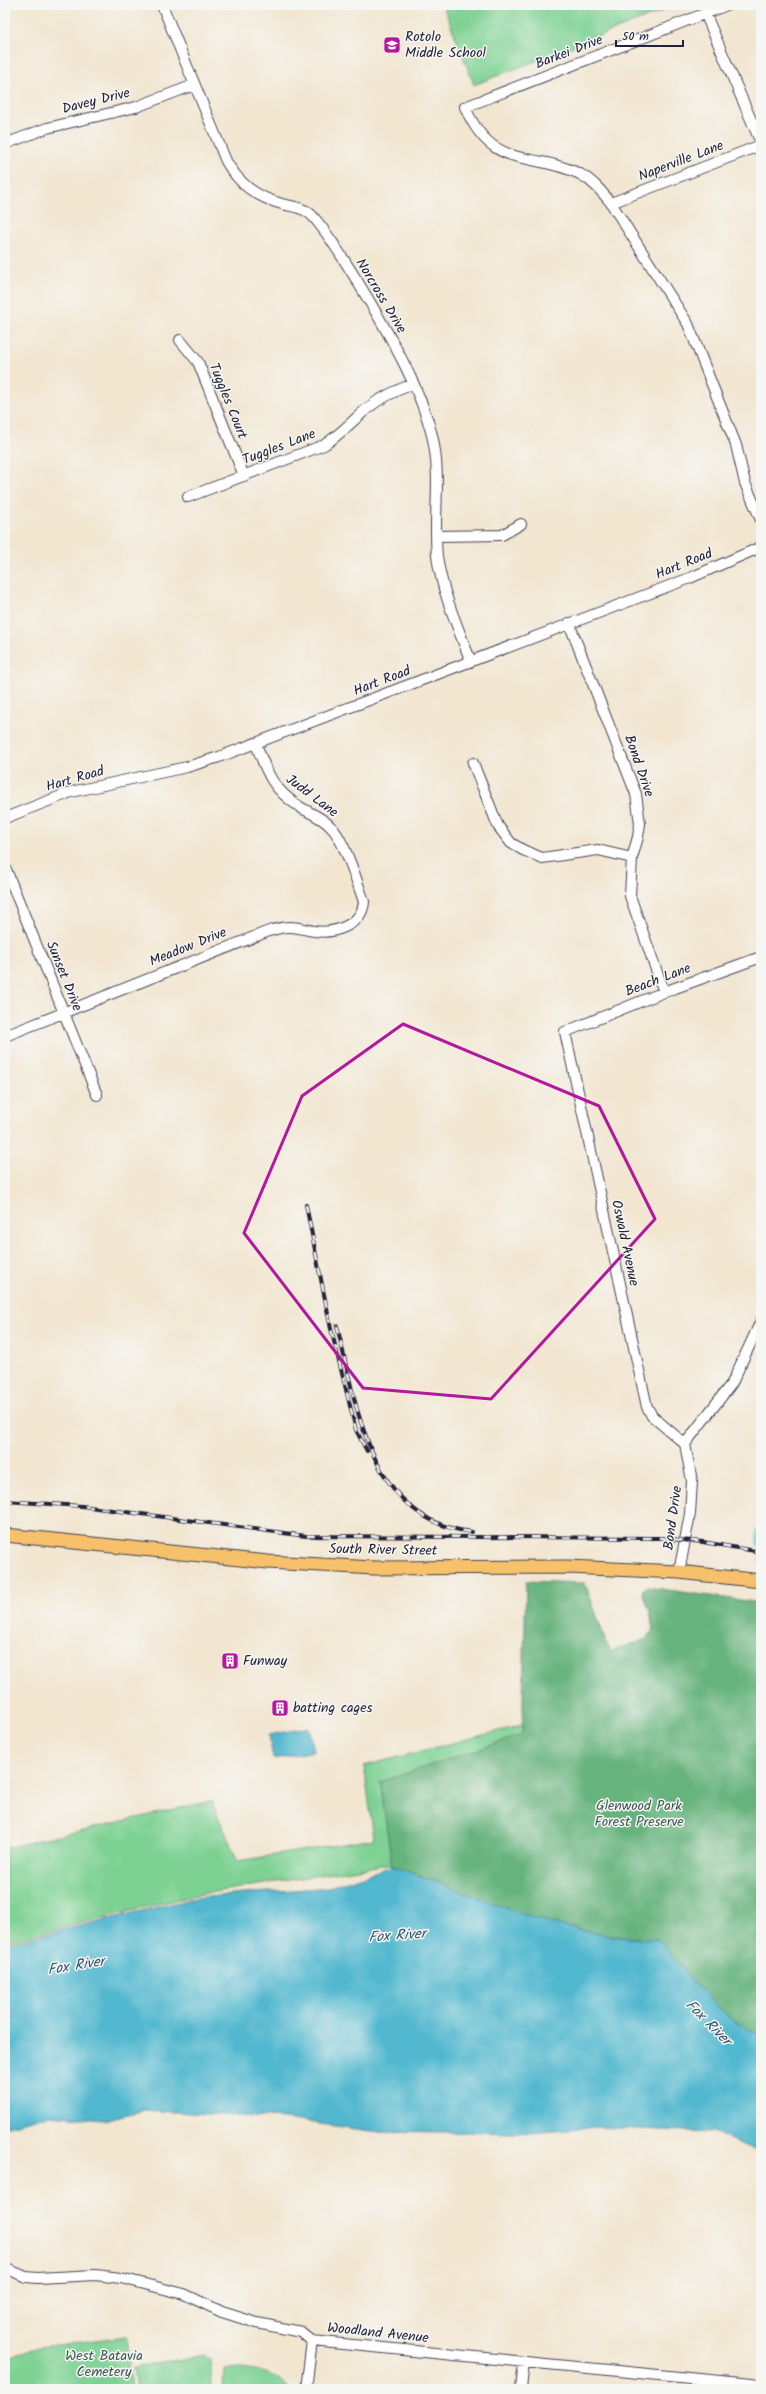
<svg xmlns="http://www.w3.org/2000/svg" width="766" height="2394" viewBox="0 0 766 2394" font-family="Kalam,sans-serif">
  <rect width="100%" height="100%" fill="#f6f6f2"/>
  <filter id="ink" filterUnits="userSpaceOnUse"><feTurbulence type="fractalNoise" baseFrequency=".025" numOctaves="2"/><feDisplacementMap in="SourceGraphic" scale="8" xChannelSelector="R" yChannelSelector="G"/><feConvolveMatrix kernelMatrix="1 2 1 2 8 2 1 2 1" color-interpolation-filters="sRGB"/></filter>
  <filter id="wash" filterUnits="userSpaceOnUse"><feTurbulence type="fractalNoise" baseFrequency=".012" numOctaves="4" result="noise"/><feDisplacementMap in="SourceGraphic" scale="16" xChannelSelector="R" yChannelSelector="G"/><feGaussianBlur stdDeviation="0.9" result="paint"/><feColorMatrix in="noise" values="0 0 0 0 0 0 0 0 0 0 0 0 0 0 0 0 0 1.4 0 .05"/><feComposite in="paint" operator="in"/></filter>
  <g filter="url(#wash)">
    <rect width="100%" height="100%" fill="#f2e6d1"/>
    <path fill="#7dd193" stroke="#507a67" d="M443,5H678L474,85Z
      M641,1689L448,1882L389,1864L195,1895L5,1942V1848L211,1801L238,1861L374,1839L364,1766L526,1724Z
      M126,2336L132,2389H5V2360L33,2348Z
      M204,2355L211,2360L212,2389H137L134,2368Z
      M242,2368C259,2370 278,2374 288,2389H224L225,2369Z"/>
    <path fill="#66b37d" stroke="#446a5c" d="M526,1581L585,1583L608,1647L612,1651L646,1639L653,1631L650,1612L642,1590L647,1587L761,1603V2035L734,2021L691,1980L658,1939C564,1940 479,1895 392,1866L380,1782L522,1735Z"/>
    <path fill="#51b8cf" stroke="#3a6d85" d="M309,1727L314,1751L273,1759L269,1735Z
      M392,1866C479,1895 564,1940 658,1939L691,1980L734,2021L761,2035V2153L713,2132L591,2127L518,2133L370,2131L285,2119L144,2110L104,2120L50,2115L5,2127V2034L13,2017V2012L5,2011V1944L195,1898L329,1887Z"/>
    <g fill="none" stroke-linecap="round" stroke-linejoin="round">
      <path stroke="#51b8cf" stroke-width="2.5" d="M758,1546L757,1531L761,1523
        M760,1558L761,1567"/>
    </g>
  </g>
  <g filter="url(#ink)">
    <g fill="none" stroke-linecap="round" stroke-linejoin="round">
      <g stroke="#413f52" stroke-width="12">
        <path id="minor" d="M162,5L226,161C239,184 256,197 282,204C290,206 300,207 308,212C324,224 359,284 371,304C395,345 420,389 432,435C442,476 433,515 437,556C442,593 458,627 471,662
          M727,5L465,107C493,172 530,150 580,174C593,181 602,192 611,203L688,324L736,445L745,483L761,520
          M705,13L761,143
          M5,144L47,128L136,107L194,85
          M611,203L761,145
          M180,340L198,362L244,476
          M188,497L324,445C341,434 353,420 369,407C382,397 397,390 413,384
          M436,536L502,535L521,524
          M569,623L636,794L640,824L638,837L632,858L630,896L664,992
          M473,763L498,826L511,843L523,850L542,858L598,850L632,858
          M5,818L71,792L187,767L219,757L690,578L761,547
          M5,867L97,1095
          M5,1036L269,931C276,929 282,927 290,927C298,927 306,930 314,931C335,934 362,925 364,902C358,884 344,839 331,827C323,818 310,813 300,807C272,789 267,773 256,744
          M685,1444L652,1416L647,1407L565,1032L664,992L761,957
          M685,1444L732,1383L761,1321
          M679,1572L690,1514L692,1481L685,1444
          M5,2268L26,2277L38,2278L95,2275L121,2278L184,2294L222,2312L257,2323L301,2332L312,2341L761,2385
          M306,2389L312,2341
          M521,2389L524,2362"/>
      </g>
      <g stroke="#413f52" stroke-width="15">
        <path id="major" d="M5,1535L268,1562L374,1568L568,1567L679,1572L761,1581"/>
      </g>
      <use href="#minor" stroke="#fff" stroke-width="10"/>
      <use href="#major" stroke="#f6c16b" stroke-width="13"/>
      <g stroke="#22223b" stroke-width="4">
        <path id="rail" d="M306,1205L331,1329L356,1430L367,1451
          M337,1326C357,1406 369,1521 472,1532
          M5,1501L82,1506L306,1536L660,1538L703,1542L761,1552"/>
      </g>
      <use href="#rail" stroke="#f6f6f2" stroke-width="2.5" stroke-dasharray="8" stroke-linecap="butt"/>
    </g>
  </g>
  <path fill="none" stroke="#b5179e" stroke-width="3" stroke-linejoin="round" d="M403,1024L599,1106L655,1219L491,1399L363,1388L244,1233L302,1096Z"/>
  <defs>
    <g id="school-square" transform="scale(0.9)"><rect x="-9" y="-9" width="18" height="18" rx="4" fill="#b5179e" stroke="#f6f6f2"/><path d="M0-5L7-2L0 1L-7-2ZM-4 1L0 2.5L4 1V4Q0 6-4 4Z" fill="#fff"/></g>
    <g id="building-square" transform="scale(0.9)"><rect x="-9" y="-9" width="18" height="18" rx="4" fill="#b5179e" stroke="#f6f6f2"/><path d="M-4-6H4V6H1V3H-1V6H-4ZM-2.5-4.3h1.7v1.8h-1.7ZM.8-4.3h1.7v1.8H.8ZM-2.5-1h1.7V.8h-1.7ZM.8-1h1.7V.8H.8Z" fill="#fff"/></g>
  </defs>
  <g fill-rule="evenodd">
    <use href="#school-square" x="392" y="45"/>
    <use href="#building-square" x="230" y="1661"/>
    <use href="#building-square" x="280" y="1708"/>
  </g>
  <g text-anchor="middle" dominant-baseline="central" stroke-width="3" stroke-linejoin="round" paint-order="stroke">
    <g font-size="14" fill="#22223b" stroke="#f6f6f2" text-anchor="start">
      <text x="405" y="37">Rotolo<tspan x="405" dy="16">Middle School</tspan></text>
      <text x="243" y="1661">Funway</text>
      <text x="293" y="1708">batting cages</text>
    </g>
    <g font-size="14" fill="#22223b" stroke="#f6f6f2">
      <text transform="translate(569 52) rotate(-21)">Barkei Drive</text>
      <text transform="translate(96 101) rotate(-14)">Davey Drive</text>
      <text transform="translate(681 161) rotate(-21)">Naperville Lane</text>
      <text transform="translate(381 296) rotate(59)">Norcross Drive</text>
      <text transform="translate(228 401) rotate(68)">Tuggles Court</text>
      <text transform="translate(279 447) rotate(-21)">Tuggles Lane</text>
      <text transform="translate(684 564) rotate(-22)">Hart Road</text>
      <text transform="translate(382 681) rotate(-21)">Hart Road</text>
      <text transform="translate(639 766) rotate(71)">Bond Drive</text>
      <text transform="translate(75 779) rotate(-16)">Hart Road</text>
      <text transform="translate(312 796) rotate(37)">Judd Lane</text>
      <text transform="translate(188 947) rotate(-22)">Meadow Drive</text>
      <text transform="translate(64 976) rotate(68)">Sunset Drive</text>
      <text transform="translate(658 980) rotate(-21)">Beach Lane</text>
      <text transform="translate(625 1243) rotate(78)">Oswald Avenue</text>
      <text transform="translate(673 1518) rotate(-82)">Bond Drive</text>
      <text transform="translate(383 1550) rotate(1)">South River Street</text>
      <text transform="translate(378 2333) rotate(6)">Woodland Avenue</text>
    </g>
    <g font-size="14" fill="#3d5755" stroke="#f6f6f2">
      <text x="639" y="1806">Glenwood Park<tspan x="639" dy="16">Forest Preserve</tspan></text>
      <text x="104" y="2356">West Batavia<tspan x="104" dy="16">Cemetery</tspan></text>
    </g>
    <g font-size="15" font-style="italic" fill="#32566f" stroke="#f6f6f2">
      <text transform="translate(397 1936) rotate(-4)">Fox River</text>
      <text transform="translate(76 1966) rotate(-9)">Fox River</text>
      <text transform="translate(708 2023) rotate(45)">Fox River</text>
    </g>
  </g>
  <rect width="766" height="2394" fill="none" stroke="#f6f6f2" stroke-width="20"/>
  <path d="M616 40v6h67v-6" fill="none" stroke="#22223b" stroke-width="2"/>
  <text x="622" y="40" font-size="12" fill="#22223b" stroke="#f6f6f2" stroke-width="3" paint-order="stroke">50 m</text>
</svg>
